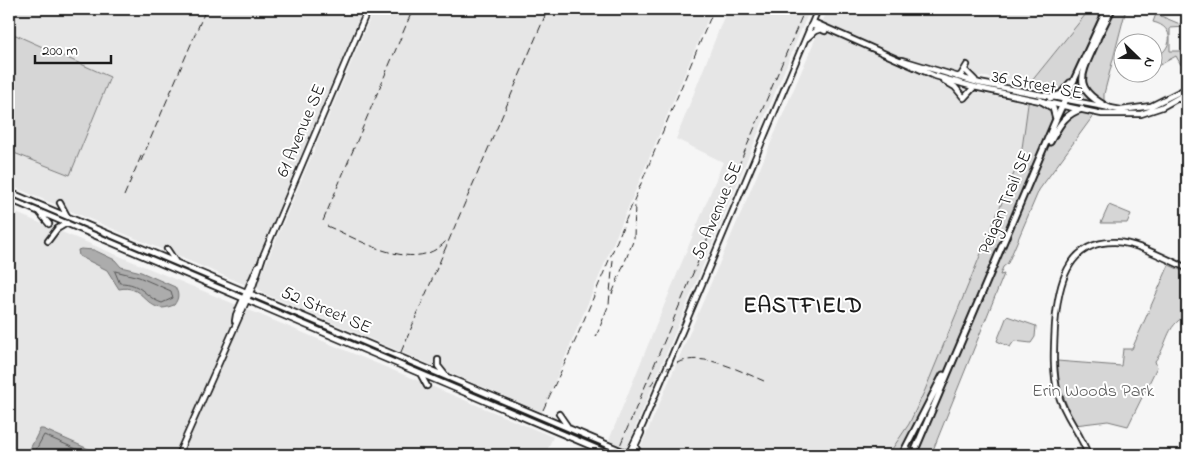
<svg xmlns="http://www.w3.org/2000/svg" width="1196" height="464" viewBox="0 0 1196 464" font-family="'Indie Flower',sans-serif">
  <rect width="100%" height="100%" fill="#f6f6f6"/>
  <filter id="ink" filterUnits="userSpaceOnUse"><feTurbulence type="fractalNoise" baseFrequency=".02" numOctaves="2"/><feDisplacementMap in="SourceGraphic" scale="10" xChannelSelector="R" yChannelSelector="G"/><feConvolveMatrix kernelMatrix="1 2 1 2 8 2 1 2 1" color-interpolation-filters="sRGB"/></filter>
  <g filter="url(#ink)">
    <path fill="#e6e6e6" d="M9,9H363L246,285L9,185V151L70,175L110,77L9,32Z
      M374,9H712L542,412L265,294L256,287Z
      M727,9H810L626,450L609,440L723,162L676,139Z
      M828,9H1090L1031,82L976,76L948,87L1028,103L1021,156L925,390L909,424L888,455H648L640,449Z
      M9,210L553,437L545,455H9Z"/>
    <path fill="#d6d6d6" stroke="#797979" d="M1090,9H1126L1104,94V101L1039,190L1008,263L1003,267L1000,275L1004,274L931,455H888L909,424L925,390L1021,156L1031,82Z
      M1156,14L1187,27L1170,28V51H1182L1181,65L1176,56L1154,68V58C1173,50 1176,27 1153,22Z
      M9,32L110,77L70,175L9,151Z
      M1109,205L1131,214L1127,223H1101Z
      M1169,265L1187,273V315C1164,327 1169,344 1155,361L1157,367L1128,426L1108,421L1075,425L1060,388L1057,361L1121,366L1123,349H1132Z
      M1007,316L1036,326L1035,337L1031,343L1014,341L1010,347L997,341Z"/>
    <path fill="#acacac" stroke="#727272" d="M81,249L94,250L115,260L121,267L141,272L175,287C179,294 179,298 174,305C171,306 166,308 162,308C145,307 142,284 119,289L107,270L79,256L78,250Z
      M40,429H43L102,455H27Z"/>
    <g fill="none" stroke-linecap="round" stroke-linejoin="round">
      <path stroke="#565656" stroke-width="1" d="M115,271L139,277L171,291L173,298L162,303C144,297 143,283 120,283Z
        M33,455L44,435L90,455"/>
      <g stroke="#1c1c1c" stroke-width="8">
        <path id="secondary" d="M813,22L935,76L974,87L1102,114H1141L1162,107L1187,93
          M811,25L825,31
          M807,38L815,31L821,29
          M902,60L979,83L1121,110L1151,106L1187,88
          M966,71L975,80
          M957,77L961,75L967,65
          M943,80L955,87L964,98L974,87
          M1179,99L1187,98
          M9,192L632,455
          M9,199L612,455
          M60,203L67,216
          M39,212L49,224
          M48,241L57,229L67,223
          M167,249L175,261
          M235,321L236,315L258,266
          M438,360V366L446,376
          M421,375L427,386
          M559,414L568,427
          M635,446L640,455
          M178,455L253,286L263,256L368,9
          M628,455L643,424L818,9
          M631,455L641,433
          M1088,455C1081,433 1064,416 1058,393C1052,371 1054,347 1055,325C1058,287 1066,241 1115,242C1139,243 1165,259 1187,268"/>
      </g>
      <g stroke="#1c1c1c" stroke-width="9">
        <path id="primary" d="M1097,40C1081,76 1070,88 1111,109
          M1095,43L1112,9
          M1050,98L1061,94L1070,83
          M1040,100L1053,108L1056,119
          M1050,142C1059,126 1064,114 1082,109
          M902,455L943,375
          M913,455L1056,119L1107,9"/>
      </g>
      <use href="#secondary" stroke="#fff" stroke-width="4.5"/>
      <use href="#primary" stroke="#fff" stroke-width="5"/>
      <path stroke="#1c1c1c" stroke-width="1" stroke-dasharray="8 4" stroke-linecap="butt" d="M141,161L206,9
        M124,196L142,154
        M323,221L413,9
        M327,226C361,240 416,276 447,240
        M612,294L634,239L635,202
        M596,337L609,304L613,260
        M401,352L548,9
        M650,386C682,340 724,364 764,381
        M543,410L576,339L714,9
        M616,455L805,9"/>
    </g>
  </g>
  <g text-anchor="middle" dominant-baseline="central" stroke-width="4" stroke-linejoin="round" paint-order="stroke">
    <g font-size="18" fill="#1c1c1c" stroke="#fff">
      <text transform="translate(1037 86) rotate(11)">36 Street SE</text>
      <text transform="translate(302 131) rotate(-67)">61 Avenue SE</text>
      <text transform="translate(1006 203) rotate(-67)">Peigan Trail SE</text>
      <text transform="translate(718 211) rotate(-67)">50 Avenue SE</text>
      <text transform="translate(326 311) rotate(23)">52 Street SE</text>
    </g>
    <g font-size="18" fill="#5d5d5d" stroke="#fff">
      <text x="1093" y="392">Erin Woods Park</text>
    </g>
    <g font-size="22" font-weight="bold" letter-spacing="1" fill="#1c1c1c" stroke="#fff">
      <text x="803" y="307">EASTFIELD</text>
    </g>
  </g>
  <rect width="1196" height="464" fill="none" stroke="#fff" stroke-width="30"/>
  <rect x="15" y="15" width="1166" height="434" fill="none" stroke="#1c1c1c" stroke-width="2" filter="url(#ink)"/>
  <g transform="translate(1138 58) rotate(113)"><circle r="24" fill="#ffffff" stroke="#a4a4a4"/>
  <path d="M0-4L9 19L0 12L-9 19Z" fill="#1c1c1c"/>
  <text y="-8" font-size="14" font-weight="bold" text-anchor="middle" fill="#1c1c1c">N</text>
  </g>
  <path d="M35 55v8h76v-8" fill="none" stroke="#1c1c1c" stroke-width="2.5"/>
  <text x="42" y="55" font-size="15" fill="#1c1c1c" stroke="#ffffff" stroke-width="4" paint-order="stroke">200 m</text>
</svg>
